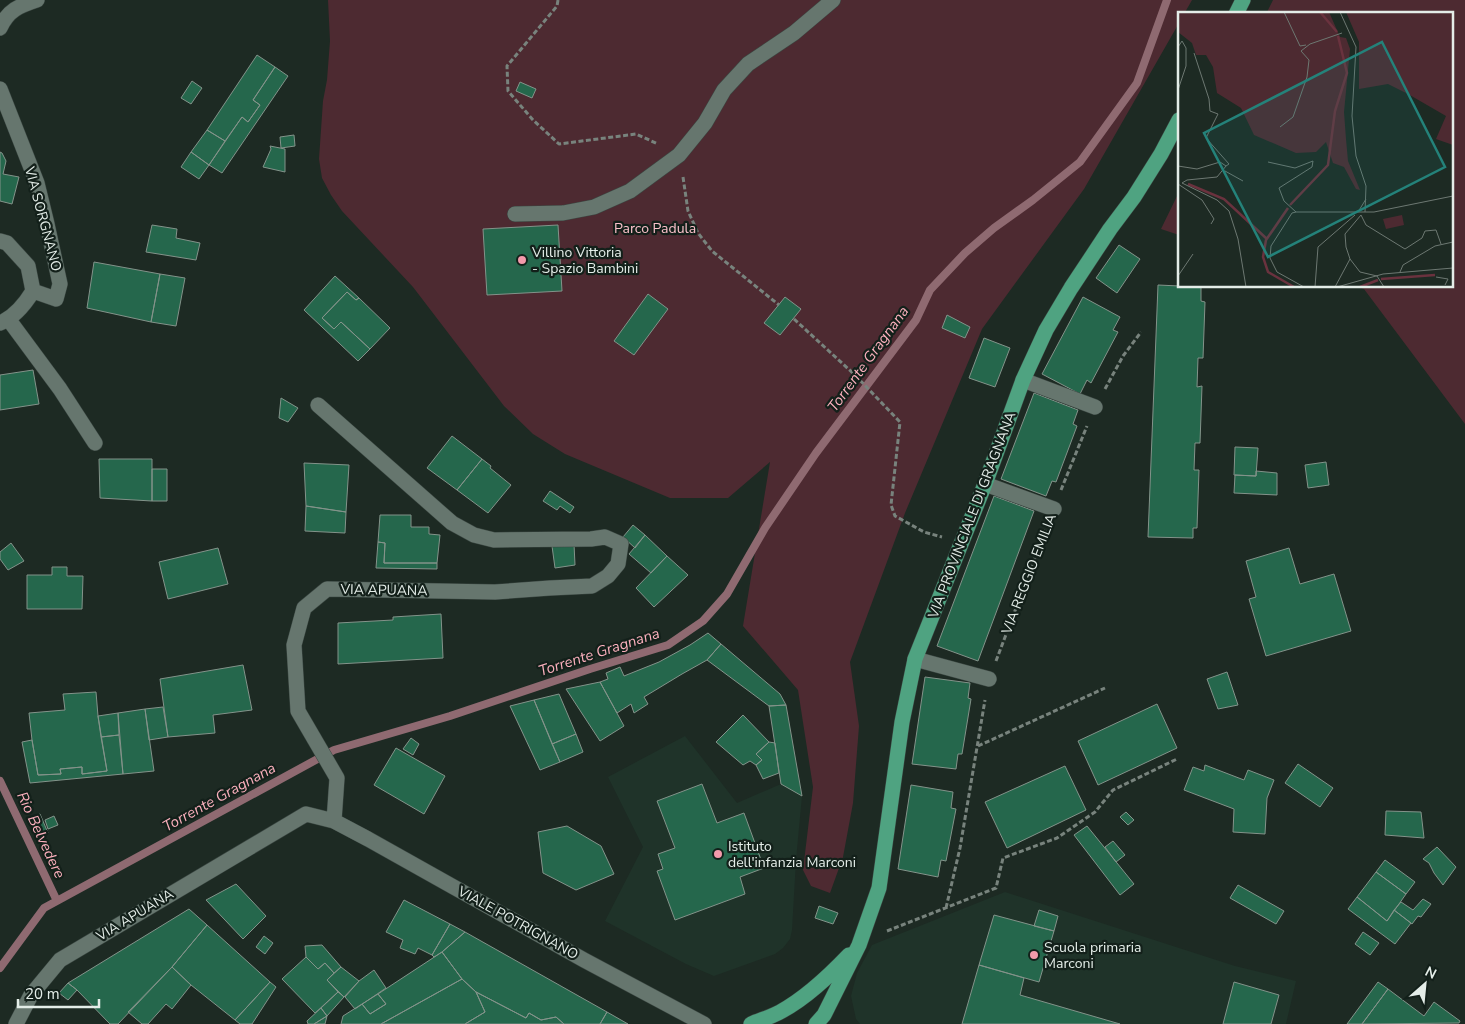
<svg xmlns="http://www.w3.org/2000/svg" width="1465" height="1024" viewBox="0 0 1465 1024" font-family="'Nunito Sans',sans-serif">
  <rect width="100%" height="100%" fill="#1d2a23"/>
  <path fill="#1f3329" d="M685,736L737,803L781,784L802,796L796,860L792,930L790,939L783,948L775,954L714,976L686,964L605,921L643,847L608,777Z
    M1005,892L1235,966L1296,981L1286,1024H860L856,1019L851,996L857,973L872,945Z"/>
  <path fill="#4d2a31" d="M328,0H1192L1184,14H1179V23L1084,189L982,329L905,513L850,662L859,726L853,803L843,857L830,893L811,886L803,870L813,787L798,690L743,626L770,462L728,498H670L565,454L533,434L504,406L413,287L342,211L331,195L322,178L319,159L323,101L327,80L330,41Z
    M1273,0H1465V424L1364,289L1355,286H1451V14H1266Z
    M1179,192V235L1161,229Z"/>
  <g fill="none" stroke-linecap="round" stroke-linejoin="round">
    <path stroke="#8f6a71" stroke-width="8" d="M0,781L57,901
      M0,968L44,908L334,750L450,716L590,669L668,645L703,621L727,594L765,528L816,453L916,320L930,290L965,253L994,228L1033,200L1080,162L1137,83L1167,0"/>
  </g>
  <path fill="#25674c" stroke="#83938a" d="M257,55L275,67L253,100L260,105L248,122L242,117L225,141L207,130Z
    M275,67L288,76L222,173L209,165L242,117L248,122L260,105L253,100Z
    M192,81L202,88L191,104L181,98Z
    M520,82L536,89L532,98L516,91Z
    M207,130L225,141L209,165L191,152Z
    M294,135L295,146L281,148L280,137Z
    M270,146L285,149V172L263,167L271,149Z
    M0,152L2,153L6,161L3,174L19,177L12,204L0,201Z
    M191,152L209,165L199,179L181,167Z
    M152,225L177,229L176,238L200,243L196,260L146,252Z
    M558,225L562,291L487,295L483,229Z
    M1119,245L1140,259L1117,293L1096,278Z
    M94,262L160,274L151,322L87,308Z
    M160,274L185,278L176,326L151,322Z
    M335,276L359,298L356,300L347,292L322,318L334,329L341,322L370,349L358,361L304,310Z
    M1158,285L1201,287V301L1205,302L1203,358H1198L1197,387L1202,386L1200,443H1195L1194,470H1199L1197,528H1193V538L1148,537Z
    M347,292L356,300L359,298L390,328L370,349L341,322L334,329L322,318Z
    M648,294L668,309L634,355L614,341Z
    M785,297L801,309L780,335L764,323Z
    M1083,297L1120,317L1113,330L1118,332L1091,383L1087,380L1080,394L1042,374Z
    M947,315L970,327L965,338L942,328Z
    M984,338L1010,348L995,387L969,378Z
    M33,370L39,404L0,410V375Z
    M1034,393L1078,410L1073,424L1077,426L1056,482L1052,481L1046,496L1001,479Z
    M281,398L298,408L288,422L279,418Z
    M452,436L482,459L457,490L427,468Z
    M1235,447L1258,448L1256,476L1234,475Z
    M99,459H152V501L100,498Z
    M482,459L491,466L490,468L511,485L488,513L457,490Z
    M1326,462L1329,485L1308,488L1305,465Z
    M304,463L349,465L346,512L306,506Z
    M152,469H167V501H152Z
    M1256,471L1277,473V495L1234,493L1235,475L1256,476Z
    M550,491L574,507L570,513L560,506L557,510L543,501Z
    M994,496L1034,511L978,661L937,646Z
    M306,506L346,512L345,533L305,531Z
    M380,515H411V527H429V534L440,535L437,563H384L385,543L378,542Z
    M633,525L645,535L635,548L623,537Z
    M645,535L667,556L651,573L629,554Z
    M378,542L385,543L384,563H437V569L376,568Z
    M11,543L24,561L8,570L0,559V552Z
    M574,544L575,565L555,568L552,546Z
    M218,548L228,584L168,599L159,562Z
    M1289,548L1300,584L1334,574L1351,631L1266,656L1249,599L1256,597L1246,561Z
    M667,556L688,575L654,607L636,588Z
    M52,567H67V576H83L82,609H27V575H52Z
    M441,614L443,658L338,664V623L393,620V617Z
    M708,633L721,644L707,660L682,674L644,697L648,704L634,713L631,704L617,713L600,682L608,679L606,673L620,667L624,676L659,662L690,645Z
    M721,644L780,694L786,705L769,706L707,660Z
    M243,665L252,710L213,715L215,733L168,737L160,679Z
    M1227,672L1238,705L1218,709L1207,679Z
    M925,677L970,683L968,698L971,699L962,754H958L956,769L912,764Z
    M600,682L624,726L600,741L566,689Z
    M96,692L98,716L107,771L82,774V767L60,769L61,774L38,775L32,740L29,713L65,710L63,694Z
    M559,694L576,734L552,744L534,700Z
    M534,700L560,762L540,770L510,706Z
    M1157,704L1177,748L1098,785L1078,741Z
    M786,705L802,796L781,784L769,706Z
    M163,707L168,737L149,740L145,709Z
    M145,709L154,771L123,774L118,713Z
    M118,713L119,735L101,737L98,716Z
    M743,715L769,742L756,754L762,760L756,765L750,761L743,765L716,742Z
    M576,734L583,752L560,762L552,744Z
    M119,735L123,774L30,783L22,742L32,740L38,775L61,774L60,769L82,767V774L107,771L101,737Z
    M411,738L419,744L413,755L403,749Z
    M769,742L775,743L779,773L763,779L756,765L762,760L756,754Z
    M396,748L445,776L424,814L374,785Z
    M1298,764L1333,788L1320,807L1285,783Z
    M1205,765L1244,780L1248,770L1274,780L1267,798L1265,834L1233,832L1234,809L1184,790L1193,767L1204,771Z
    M1065,766L1086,810L1007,848L985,802Z
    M702,784L717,823L744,813L764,868L740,877L745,894L675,920L657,871L663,869L658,854L675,848L657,801Z
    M911,785L953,792L951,808L956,809L946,861L941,860L938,877L898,869Z
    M1386,811L1421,812L1424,838L1385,835Z
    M1126,812L1134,820L1128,825L1120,817Z
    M40,814L48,833L39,837L30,818Z
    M54,816L58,825L48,829L45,820Z
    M567,826L601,846L614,874L576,890L543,873L538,832Z
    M1087,826L1134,884L1120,895L1074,835Z
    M1113,841L1125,855L1116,862L1105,847Z
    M1437,847L1456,867L1443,885L1434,873L1429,863L1423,859Z
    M1385,860L1415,882L1406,894L1376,872Z
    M1376,872L1406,894L1387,921L1357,897Z
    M236,884L266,916L243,939L206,900Z
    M1238,885L1284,911L1276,924L1230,898Z
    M1357,897L1387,921L1394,910L1411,923L1395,944L1348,909Z
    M1423,899L1431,904L1421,917L1418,916L1412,924L1394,910L1401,902L1413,910Z
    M404,900L450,924L432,955L418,948L415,954L400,948L403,940L386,932Z
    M819,906L838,913L833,924L815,918Z
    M189,909L207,925L172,967L118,1024H110L77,990L68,983Z
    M1039,910L1058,916L1054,931L1034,926Z
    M994,915L1054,931L1039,982L979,965Z
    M450,924L465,932L442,952L434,957L432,955Z
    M207,925L270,982L235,1020L191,985L172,967Z
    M465,932L607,1012L600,1024H564L556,1017L541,1020L529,1013L526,1018L476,992L462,979L442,952Z
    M1363,932L1379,943L1370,955L1355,944Z
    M264,936L273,943L265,954L256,947Z
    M322,945L341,967L334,973L325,963L318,969L306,957L305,946Z
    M442,952L462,979L381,1024H341L343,1016L362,1004L370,1014L386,1004L378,994Z
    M306,957L318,969L325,963L334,973L327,980L338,992L315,1013L282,979Z
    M979,965L1024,978L1020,995L1120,1024H962Z
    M172,967L191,985L172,1009L166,1004L148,1024H142L128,1012Z
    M341,967L359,981L344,997L327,980Z
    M374,970L386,988L355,1009L345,997L359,981Z
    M462,979L476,992L485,1012L465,1024H381Z
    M270,982L276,987L252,1024H240L235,1020Z
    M1234,982L1279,995L1271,1024H1223Z
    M1378,982L1388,989L1362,1024H1347Z
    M68,983L77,990L68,1000L59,993Z
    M1388,989L1424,1016L1434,1002L1460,1021L1459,1023L1362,1024Z
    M338,992L344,997L327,1016L321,1008Z
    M476,992L526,1018L529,1013L541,1020L556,1017L564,1024H465L485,1012Z
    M378,994L386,1004L370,1014L362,1004Z
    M321,1008L327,1016L314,1024H308L307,1021Z
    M607,1012L628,1024H600Z
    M327,1016L325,1024H314Z"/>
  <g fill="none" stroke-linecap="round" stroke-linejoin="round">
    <g stroke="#3b4742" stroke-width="16">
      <path id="minor" d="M0,28C8,10 19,6 37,0
        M0,89L37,183L47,224L60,284L56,299L33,291
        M515,214L563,213L594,207L630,191L679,155L705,123L724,90L748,64L794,33L833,0
        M0,241L7,243L28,266L33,291C25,304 15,317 0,323
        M9,320L60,389L95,443
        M1023,380L1095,407
        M318,405L452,523L474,535L494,540L591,539L605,537L621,544L618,564L608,576L592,586L550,588L495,592L327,589L304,608L294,645L298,711L337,778L334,821
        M985,484L1054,509
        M915,659L989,679
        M16,1024L31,995L60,960L306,814L334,821L368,839L584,960L704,1024"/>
    </g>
    <g stroke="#3b4742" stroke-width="16">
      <path id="major" d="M1236,14L1243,0
        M751,1024C760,1020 771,1017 780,1012C806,998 828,977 849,955
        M816,1024L824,1015L859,945L879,888L902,722L915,659L985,484L1023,380L1046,330L1071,288L1110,229L1134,197L1161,154L1179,120"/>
    </g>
    <path stroke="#78837d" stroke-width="3" stroke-dasharray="5 2.5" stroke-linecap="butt" d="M558,0L557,6L507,66L508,91L533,120L559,144L636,134L658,144
      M683,177L688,211L698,233L712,251L779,305
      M794,319L855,375L900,422L891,505L895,516L924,532L942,537
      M1105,389L1123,356L1141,332
      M1061,490L1087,426
      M996,661L1046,529
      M978,746L1105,688
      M946,908L960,848L985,700
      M887,931L996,888L1003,858L1057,838L1095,812L1113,790L1177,759"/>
    <use href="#minor" stroke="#66766e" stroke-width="15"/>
    <use href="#major" stroke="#4fa381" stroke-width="15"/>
  </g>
  <g fill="#f39aab" stroke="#13201a" stroke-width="2">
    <circle cx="522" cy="260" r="5"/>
    <circle cx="718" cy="854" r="5"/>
    <circle cx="1034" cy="955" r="5"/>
  </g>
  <g text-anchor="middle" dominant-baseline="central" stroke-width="4.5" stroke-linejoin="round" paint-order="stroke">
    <g font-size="14" fill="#e4ede8" stroke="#13201a">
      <text transform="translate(43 219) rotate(75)">VIA SORGNANO</text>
      <text transform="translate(972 515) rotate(-69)">VIA PROVINCIALE DI GRAGNANA</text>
      <text transform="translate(1029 574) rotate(-69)">VIA REGGIO EMILIA</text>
      <text transform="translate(384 590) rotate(1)">VIA APUANA</text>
      <text transform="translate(135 915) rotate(-31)">VIA APUANA</text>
      <text transform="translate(518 923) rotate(29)">VIALE POTRIGNANO</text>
    </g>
    <g font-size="14" fill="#f9c0c9" stroke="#13201a">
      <text x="655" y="228">Parco Padula</text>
    </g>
    <g font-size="14" fill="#e4ede8" stroke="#13201a" text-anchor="start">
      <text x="532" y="252">Villino Vittoria<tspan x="532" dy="16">- Spazio Bambini</tspan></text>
      <text x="728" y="846">Istituto<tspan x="728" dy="16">dell'infanzia Marconi</tspan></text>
      <text x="1044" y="947">Scuola primaria<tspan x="1044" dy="16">Marconi</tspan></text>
    </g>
    <g font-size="15" font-style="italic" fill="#fbb0bd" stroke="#13201a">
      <text transform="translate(868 359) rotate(-54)">Torrente Gragnana</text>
      <text transform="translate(599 652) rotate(-18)">Torrente Gragnana</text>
      <text transform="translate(219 797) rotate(-29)">Torrente Gragnana</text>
      <text transform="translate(41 835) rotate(65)">Rio Belvedere</text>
    </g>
  </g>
  <g transform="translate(1178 12)">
    <rect width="275" height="275" fill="#1d2a23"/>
    <path d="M0,0H151L162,25L168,26L172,37L166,100L168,127L170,149L182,178L178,177L166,155L155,151L148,130L138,140L118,141L76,123L63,96L39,81L35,55L28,43H18L14,31L0,20ZM168,0H275V133L258,127L268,104L230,82L210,72L181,77V30ZM224,203L226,213L208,217L205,207Z" fill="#4d2a31"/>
    <path fill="none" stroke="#6a323e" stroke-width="2.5" d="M142,0L159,20M10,172L46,187L89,227M112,193L150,153L157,99L169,61L160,24M110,196L88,228L85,245L90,260L116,275M203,267L257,263M182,275L200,268"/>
    <path fill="none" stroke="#6d7872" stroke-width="1" d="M106,0L122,34L128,33M162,0L178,35L174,104L178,144L188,174L187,200M0,35L4,29L8,36V54L0,78M16,41L31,87L32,99L40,102L28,126L51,152L48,154M102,115L115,105L129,65L131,48L123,39L132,32L164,21M90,150L117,156L135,149L134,155L101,176L106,189L118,200M0,154L19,157L42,150L48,154L39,165L9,168L4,171L39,188L51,199L60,227L68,275M47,159L65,169M0,172L24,188L36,207L33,212M118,200H196L275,184M118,200L114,201L93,234L92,246L99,260L126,275M180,200L188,187M222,260L225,253L257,234L275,230M0,264L15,242M258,265L270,267L267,273M137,275L140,235L177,203M157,275L172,247M159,275L205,262L275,256M206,275L199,264L182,260L172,247L168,235L167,222L183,203L188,213L227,237L244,226L247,219L258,218L263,232M225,275H244"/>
    <path fill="#24827a" fill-opacity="0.15" stroke="#24827a" stroke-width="2.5" d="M204,30L267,155L90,245L26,121Z"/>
    <rect width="275" height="275" fill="none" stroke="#e4ede8" stroke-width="2.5"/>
  </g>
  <g transform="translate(1425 984) rotate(27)" stroke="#13201a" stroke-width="4" paint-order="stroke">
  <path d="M0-4L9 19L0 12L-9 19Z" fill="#e4ede8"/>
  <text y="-8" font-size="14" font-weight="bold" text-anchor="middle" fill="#e4ede8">N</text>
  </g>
  <path d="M18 999v8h81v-8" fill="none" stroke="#e4ede8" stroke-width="2.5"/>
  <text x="25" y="999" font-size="15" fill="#e4ede8" stroke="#13201a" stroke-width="4" paint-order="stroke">20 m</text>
</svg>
